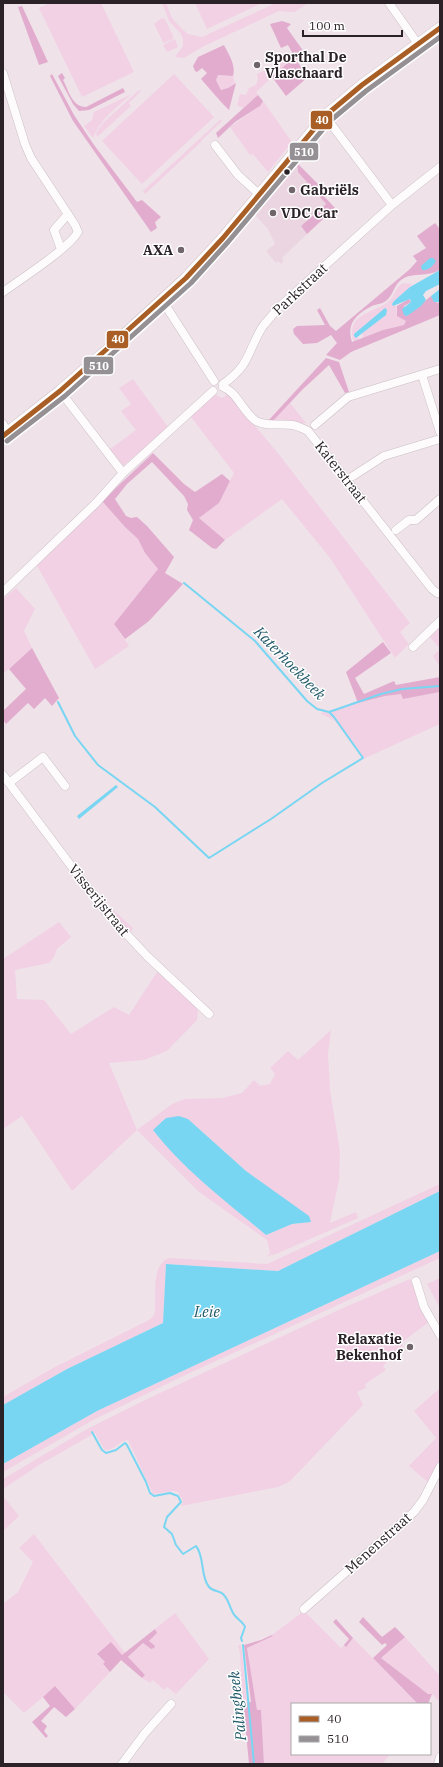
<svg xmlns="http://www.w3.org/2000/svg" width="443" height="1767" viewBox="0 0 443 1767" font-family="'IBM Plex Serif',serif">
  <rect width="100%" height="100%" fill="#efe2e9"/>
  <path fill="#ebd5e1" d="M295,162L298,172L326,204L301,226L307,234L282,258L284,260L281,264L278,261L276,263L266,251L275,244L268,229L254,214Z"/>
  <path fill="#f2d1e5" fill-rule="evenodd" d="M50,3H101L134,72L82,97L39,8Z
    M162,3H166L172,18L181,28L188,34L202,37L276,3H308L295,12L279,11L202,47L184,58L175,57L183,46V39L181,34L169,21Z
    M195,3H262L207,29Z
    M162,18L165,19L173,36V39L164,43L163,42L154,24Z
    M175,39L178,47L167,52L163,45Z
    M293,58L256,92L258,95L243,108L237,105L240,94L246,95L249,88L256,85L258,79L257,74L289,59Z
    M174,74L214,117L142,184L102,141Z
    M218,75L233,76L235,83L228,88L221,90L216,80Z
    M142,90L129,103L131,106L97,137L96,133L103,123L138,91Z
    M132,94C117,107 100,119 93,138L84,126L92,120L94,112Z
    M263,101L292,142L268,172L253,154L250,155L230,127L260,106Z
    M221,119L222,121L202,140L201,142L145,194L143,191Z
    M404,283L412,284L408,290L394,301L395,306H397C394,317 402,316 407,322L404,325L383,330L363,338L362,333L386,315L354,336L360,339L354,342C344,315 373,313 388,302C395,297 395,286 404,283Z
    M133,379L168,427L122,467L109,450L136,430L121,411L131,404L119,388Z
    M228,394L277,452L410,623L400,632L409,644L395,658L330,558L282,499L225,540L199,518L219,503L234,473L191,417L210,397L216,395L222,398Z
    M290,403L306,423L302,424L272,422Z
    M102,501L125,527L138,539L145,553L158,569L114,624L129,646L95,669L36,564Z
    M16,588L35,609L24,631L32,648L3,674V599Z
    M440,626V649L429,636Z
    M440,649V667L433,656Z
    M440,692V724L363,759L335,721L320,713L330,711L357,701L358,703L385,696L401,694L403,699Z
    M103,904L109,906L133,928L129,934Z
    M59,922L71,937L57,949L54,957L49,963L15,970L17,999L44,1000L71,1034L114,1007L129,1015L159,969L198,1007L197,1020L167,1051L144,1060L109,1063L137,1130L172,1104L185,1099L222,1098L242,1093L254,1080L260,1086L270,1084L275,1074L270,1068L288,1051L298,1060L331,1030L328,1054L330,1090L340,1152L339,1180L330,1223L356,1212L358,1218L276,1254L267,1256L270,1253L267,1240L199,1192L137,1130L72,1191L22,1116L3,1129V959ZM188,1119L246,1171L311,1222L292,1224L266,1235C229,1204 183,1168 153,1130Z
    M440,1184V1191L278,1271L166,1264L163,1323L67,1369L3,1405V1397L53,1368L149,1320L154,1315L155,1311C156,1294 151,1265 169,1258L267,1264Z
    M440,1251V1258L179,1378L93,1420L3,1472V1464L97,1411Z
    M440,1278V1308L427,1284Z
    M410,1279L429,1322L401,1343L403,1346L383,1366L386,1370L365,1384L366,1388L357,1392L363,1405L289,1482L278,1487L181,1506L183,1501L178,1492L174,1491L153,1494L128,1440C118,1441 116,1450 106,1450L104,1449L95,1433L39,1465L3,1489V1479L87,1429L145,1400L343,1308Z
    M440,1388V1462L429,1483L409,1466L436,1438L414,1411Z
    M3,1496L19,1516L3,1531Z
    M34,1534L125,1653L122,1655H97L105,1662L103,1665L110,1672L75,1709L55,1687L24,1713L3,1692V1604L18,1592L33,1562L19,1548Z
    M304,1611L341,1648L344,1645L346,1646L353,1638L418,1704H292V1754H386L389,1756L382,1764H264L261,1711L257,1710L247,1648L273,1636L272,1635Z
    M175,1613L209,1659L176,1694L167,1687L164,1690L153,1680L150,1683L142,1678L145,1675L128,1658L143,1643L151,1649L149,1641L157,1633L155,1629Z
    M405,1637L440,1676V1702L432,1694H428L381,1658Z
    M238,1645H241L242,1652L247,1702H243L240,1653Z"/>
  <path fill="#e2acce" d="M22,6L48,62L39,65L18,7Z
    M282,21L291,24L287,28L304,52L296,60L308,77L286,96L272,77L293,58L289,59L294,56L288,45L281,48L270,24Z
    M224,45C229,55 236,65 233,76L218,75L216,80L221,90L228,88L236,83L229,110L222,103L201,79L207,73L202,68L197,72L195,71L193,66L198,57Z
    M62,73L65,78L63,80C69,91 72,107 86,107L123,88L125,92L89,110L79,111L73,104L58,76Z
    M52,74L74,115L94,145L137,202L142,200L161,217L155,222L157,228L151,232L73,121L50,76Z
    M258,95L263,101L260,106L235,122L218,138L216,133Z
    M297,163L326,192L322,194L335,208L307,234L301,226L326,204L298,172Z
    M435,223L440,229V270C427,277 412,273 404,278C394,283 394,294 387,300C383,304 377,304 372,306C356,314 346,324 352,342L383,330L404,325L406,321L397,316V306L409,299L411,302L404,306L407,316L431,296L437,303L440,302V315L351,352L340,360L326,355L337,343L331,335L317,343L303,344L294,334L293,329L297,326L325,325L317,310L320,308L330,326L336,331L410,269L417,261L413,256L426,248L417,236Z
    M326,358L339,362L349,392L345,393L329,365L302,390L272,422H267Z
    M153,453L184,484L195,492L222,474L230,481L219,503L199,518L225,540L216,549L212,548L189,530L193,520L187,510L188,504L184,496L152,462L127,484L115,499L126,516L131,518L137,517L147,526L174,557L165,573L183,584L149,621L125,639L114,624L158,569L145,553L138,539L125,527L102,501Z
    M383,642L391,653L355,678L364,694L394,681L396,685L440,677V692L403,699L401,694L385,696L358,703L346,672Z
    M32,648L59,698L52,706L45,698L34,709L28,703L6,724L3,720V711L26,689L9,669Z
    M363,1617L382,1637L395,1627L405,1637L381,1658L428,1694H432L428,1704H418L373,1658L387,1645L385,1643L382,1645L359,1622Z
    M336,1619L353,1638L346,1647L344,1645L349,1639L333,1622Z
    M155,1629L157,1633L149,1641L155,1646L154,1648L151,1649L143,1643L128,1657L145,1675L142,1678L121,1660L110,1672L103,1664L105,1662L97,1654L111,1642L122,1655Z
    M272,1635L273,1636L247,1648L257,1710H261L264,1764H249L243,1702H251L244,1645L261,1640Z
    M55,1686L75,1709L66,1717L54,1707L41,1721L47,1726L44,1731L48,1736L46,1738L32,1722L50,1706L43,1697Z"/>
  <path fill="#78d6f2" d="M430,258H433L436,261C433,266 428,271 422,270L421,266Z
    M440,270V284L426,291L423,295L426,300L421,306L407,316L404,315L402,309L411,302L410,299L393,306L392,304L394,301L410,287Z
    M440,289V302H434L431,296Z
    M385,308L387,310L386,315L356,338L354,336V334Z
    M116,785L118,787L79,819L77,816Z
    M179,1116L188,1119L246,1171L309,1216L311,1222L292,1224L266,1235C228,1203 184,1170 153,1130L166,1118Z
    M440,1191V1251L97,1411L3,1464V1405L67,1369L163,1323L166,1264L278,1271Z"/>
  <g fill="none" stroke-linecap="round" stroke-linejoin="round">
    <path stroke="#78d6f2" stroke-width="2" d="M184,583L255,641L307,701L317,709L329,712L381,694L402,689L440,686
      M58,702L75,736L98,765L155,807L209,858L271,819L322,783L363,758L334,717L329,712
      M92,1432L102,1450L106,1453L116,1450L125,1443L127,1445L146,1482L150,1493L154,1496L170,1493L178,1496L181,1502L167,1517L164,1527L172,1534L176,1545L183,1554L196,1546C205,1557 200,1576 209,1587C213,1592 219,1590 223,1594C229,1600 229,1606 233,1613C236,1619 243,1621 245,1627L241,1638L242,1641
      M243,1645L254,1764"/>
    <g stroke="#c9bfc4" stroke-width="9">
      <path id="minor" d="M389,3L418,44
        M3,73L25,144L31,158L75,225L78,232C68,249 21,279 3,292
        M325,116L392,205
        M215,145L238,175L260,195
        M61,249L54,230L68,214
        M162,300L214,381
        M422,375L440,432
        M223,384C251,365 247,351 263,326C268,320 273,315 277,309L392,205L440,167
        M223,387C237,392 243,412 256,421C267,427 281,423 293,425C299,426 303,429 308,431L432,589L437,593H440
        M60,391L123,473
        M3,424L8,432
        M315,425L348,397L440,369
        M353,476L384,456L440,439
        M396,530L409,520H416L440,499
        M3,592L96,503L123,473L213,391
        M413,647L440,621
        M3,775L105,911L147,956L209,1014
        M9,783L43,757L65,786
        M416,1281L424,1307L440,1335
        M304,1609L414,1512L423,1500L440,1467
        M122,1764L145,1733L171,1704
        M438,1764L440,1757"/>
    </g>
    <g stroke="#c9bfc4" stroke-width="12">
      <path id="secondary" d="M3,436L60,391L113,345L186,278L223,238L325,116L362,85L440,28"/>
    </g>
    <use href="#minor" stroke="#fdfbfc" stroke-width="8"/>
    <use href="#secondary" stroke="#fdfbfc" stroke-width="11"/>
    <g stroke="#fff" stroke-width="8">
      <path id="bus-1" d="M3,436L60,391L186,278L223,238L325,116L362,85L440,28"/>
    </g>
    <g stroke="#fff" stroke-width="8">
      <path id="bus-2" d="M7,441L65,396L191,283L228,242L330,121L366,91L440,37"/>
    </g>
    <use href="#bus-1" stroke="#a85e24" stroke-width="5"/>
    <use href="#bus-2" stroke="#959093" stroke-width="5"/>
  </g>
  <g fill="#70656b" stroke="#fff" stroke-width="1.5">
    <circle cx="257" cy="65" r="4"/>
    <circle cx="292" cy="190" r="4"/>
    <circle cx="273" cy="213" r="4"/>
    <circle cx="181" cy="250" r="4"/>
    <circle cx="410" cy="1347" r="4"/>
  </g>
  <circle fill="#2b2227" stroke="#fff" stroke-width="1.5" cx="287" cy="172" r="3.5"/>
  <g text-anchor="middle" dominant-baseline="central" stroke-width="3" stroke-linejoin="round" paint-order="stroke">
    <g font-size="14" font-weight="bold" fill="#2b2227" stroke="#fff" text-anchor="start">
      <text x="265" y="57">Sporthal De<tspan x="265" dy="16">Vlaschaard</tspan></text>
      <text x="300" y="190">Gabriëls</text>
      <text x="281" y="213">VDC Car</text>
      <text x="173" y="250" text-anchor="end">AXA</text>
      <text x="402" y="1339" text-anchor="end">Relaxatie<tspan x="402" dy="16">Bekenhof</tspan></text>
    </g>
    <g font-size="14" fill="#2b2227" stroke="#fff">
      <text transform="translate(300 289) rotate(-43)">Parkstraat</text>
      <text transform="translate(341 472) rotate(52)">Katerstraat</text>
      <text transform="translate(99 900) rotate(51)">Visserijstraat</text>
      <text transform="translate(378 1543) rotate(-42)">Menenstraat</text>
    </g>
    <g font-size="15" font-style="italic" fill="#215968" stroke="#fff">
      <text transform="translate(290 663) rotate(46)">Katerhoekbeek</text>
      <text x="207" y="1311">Leie</text>
      <text transform="translate(237 1706) rotate(-96)">Palingbeek</text>
    </g>
  </g>
  <g stroke="#fff" stroke-width="1.5">
    <rect x="310" y="110" width="23" height="20" rx="4" fill="#a85e24"/>
    <rect x="289" y="142" width="30" height="19" rx="4" fill="#959093"/>
    <rect x="106" y="330" width="23" height="19" rx="4" fill="#a85e24"/>
    <rect x="83" y="356" width="31" height="19" rx="4" fill="#959093"/>
  </g>
  <g font-size="11" text-anchor="middle" font-weight="bold" fill="#fff">
    <text x="322" y="124">40</text>
    <text x="304" y="156">510</text>
    <text x="118" y="343">40</text>
    <text x="99" y="370">510</text>
  </g>
  <rect width="443" height="1767" fill="none" stroke="#2b2227" stroke-width="8"/>
  <rect x="291" y="1703" width="140" height="52" fill="#ffffff" stroke="#aaa7a9"/>
  <rect x="299" y="1716" width="20" height="6" fill="#a85e24" stroke="#aaa7a9"/>
  <text x="327" y="1723" font-size="12" fill="#2b2227">40</text>
  <rect x="299" y="1736" width="20" height="6" fill="#959093" stroke="#aaa7a9"/>
  <text x="327" y="1743" font-size="12" fill="#2b2227">510</text>
  <path d="M303 30v6h99v-6" fill="none" stroke="#2b2227" stroke-width="2"/>
  <text x="309" y="30" font-size="12" fill="#2b2227" stroke="#ffffff" stroke-width="3" paint-order="stroke">100 m</text>
</svg>
